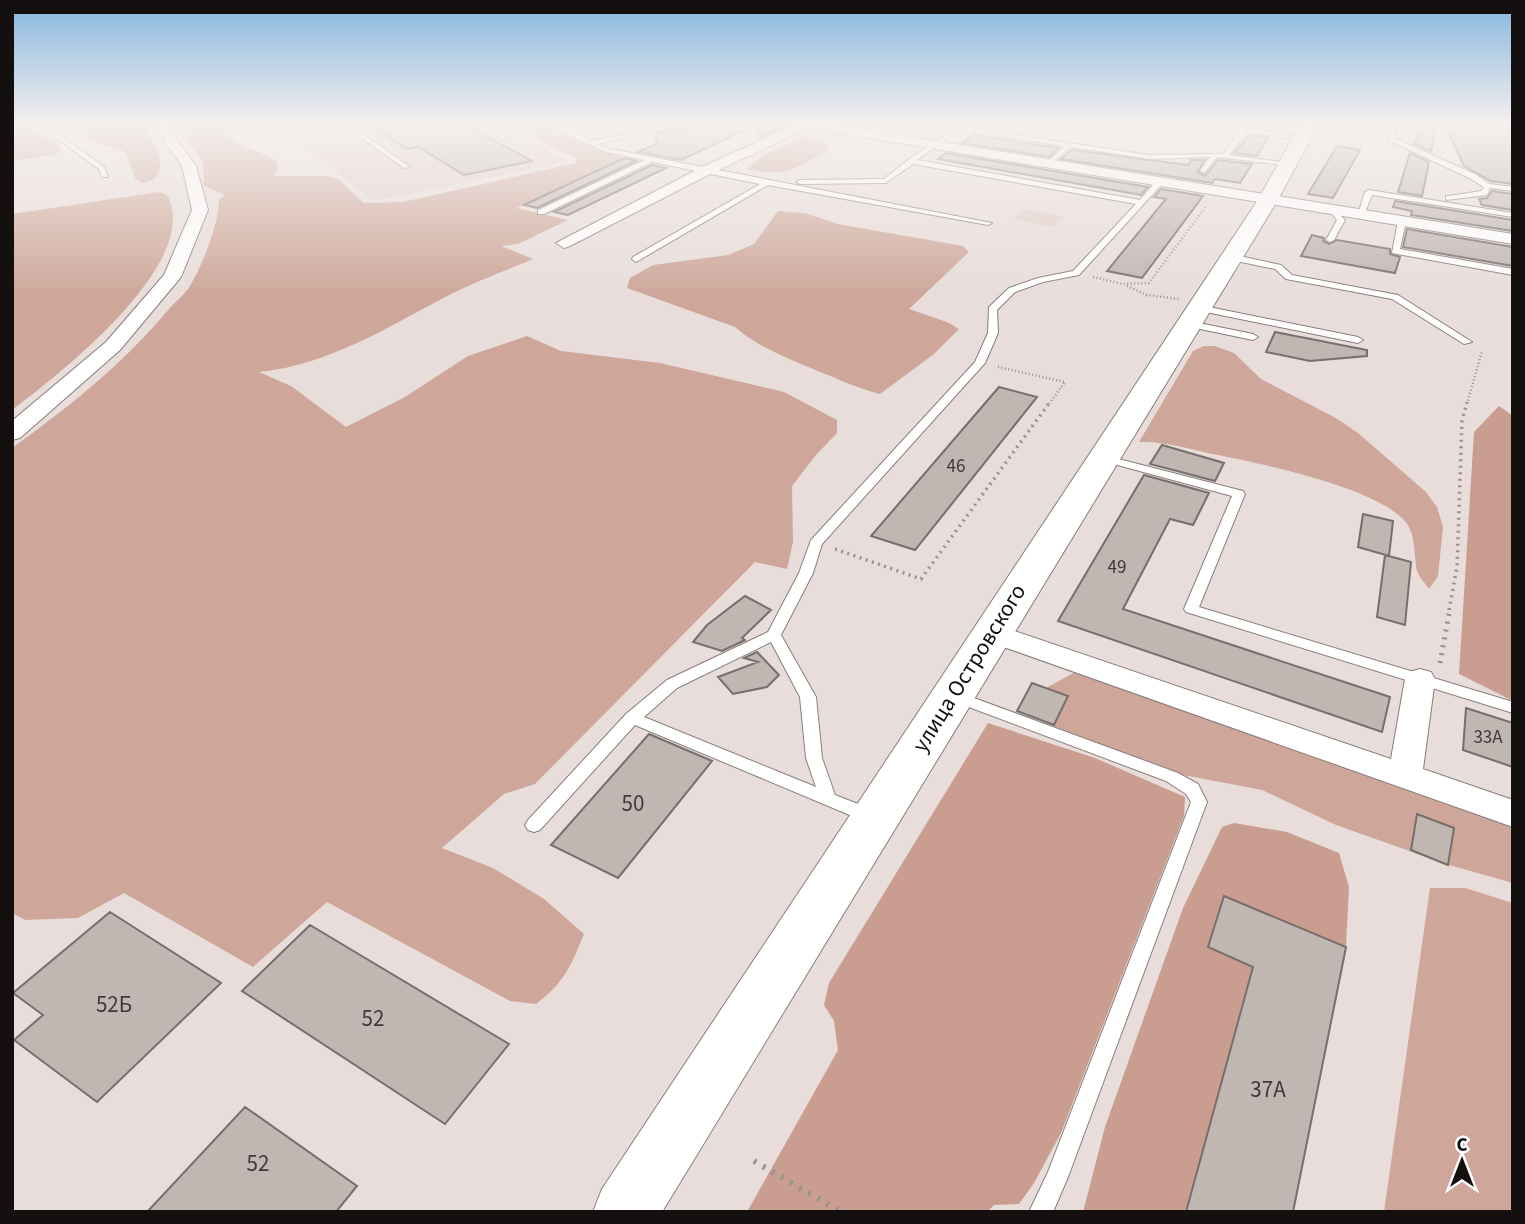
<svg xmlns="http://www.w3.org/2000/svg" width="1525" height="1224" viewBox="0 0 1525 1224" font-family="'Source Sans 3',sans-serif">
  <rect width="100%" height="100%" fill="#e8ddda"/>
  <path fill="#e1cec8" d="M278,124H499L570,161L373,201Z
    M1025,209L1064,217L1052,227L1013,219Z"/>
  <path fill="#cea79a" d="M76,124H144C153,140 176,179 142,183L135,178L125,151L90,140Z
    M176,124H231L233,127L229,136L234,141L277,161L278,169L274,176H328L338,179L364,203L403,202L576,163L575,157L553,148L517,124H554L574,140L622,158L517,208L568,220L518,244L501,246L533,259C507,270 479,280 453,293C391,325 330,365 259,372L291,386L346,427L405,397L468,356L527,336L561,351L660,363L784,392L837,420V433L816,455L792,486L793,542L787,569L755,562L535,784L504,794L442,848L493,868L544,899L584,934C571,966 564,983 536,1004L510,1001L327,902L253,967L124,893L78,918L25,920L12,913V448C68,408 125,362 169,309C175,302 183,296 188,289C201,269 219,224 219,200L225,195L204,186L203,162Z
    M12,125H31L59,146L61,151L53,155L12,161Z
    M803,137L820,139L829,147L826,152C789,169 792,178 747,169L765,154Z
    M159,192L167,195C204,261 59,375 12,410V214Z
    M778,211L805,213L838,224L963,246L969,252L909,309L947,322L959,329L934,354L880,394C856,388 836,378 813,369C785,357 758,347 735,327L627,288L630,278L653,265L728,255L754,244Z
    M1204,346H1215L1234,353L1261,379L1334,417L1358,433L1426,492L1437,507L1443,527L1438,576L1429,589C1425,583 1419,577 1417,571C1414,556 1416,532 1404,520C1373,487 1263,464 1218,455C1191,450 1167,441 1139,442L1193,351Z
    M1077,671L1513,826V883L1449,865L1336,825L1262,790L1178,774L1054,726L1068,696L1046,688Z
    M1430,888H1465L1513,903V1212H1384Z"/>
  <path fill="#c99d8f" d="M1499,406L1513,416V701L1459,674L1474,432Z
    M988,723L1095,758L1185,797L1184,816L1061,1133L1034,1183L1019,1204L994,1205L987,1212H747L838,1050L834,1021L824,1005L829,983Z
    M1234,823L1287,832L1339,853L1349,887L1346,947L1293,1212H1083L1105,1127L1183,908L1222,827Z"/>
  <path fill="#c0b6b2" stroke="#786e6b" stroke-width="2" d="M367,124H464L532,161L464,175L418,147L407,149Z
    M693,124H791L761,137L755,125L681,160L638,152L658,143L655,134L691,127Z
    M1422,124H1436L1431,151L1414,144Z
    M1445,124H1496V127L1513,129V184L1491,181L1464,166Z
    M974,135L1059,148L1049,157L962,143Z
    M1249,135L1268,138L1257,156L1234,153Z
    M1337,146L1360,150L1333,198L1308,194Z
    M1072,150L1188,165L1191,160H1205L1197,172L1205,176L1218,160L1252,164L1240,183L1215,179L1212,183L1061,159Z
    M946,153L1148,187L1141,195L938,159Z
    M1410,153L1429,162L1422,196L1398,192Z
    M624,158L636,161L537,208L524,205Z
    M652,165L666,168L568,215L554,212Z
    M1161,189L1203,196L1142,278L1107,271L1166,199L1154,197Z
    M1492,191L1513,194V210L1482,205L1479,199L1487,198Z
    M1395,201L1513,220V231L1411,215L1412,211L1393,207Z
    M1407,229L1513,247V266L1403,247Z
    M1312,235L1324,238L1323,241L1329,244L1337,240L1390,249V254L1400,257L1395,273L1301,256Z
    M1275,332L1367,350V356L1310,361L1266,352Z
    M999,387L1037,397L915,550L871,536Z
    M1162,445L1224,463L1215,481L1150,464Z
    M1144,475L1209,493L1193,525L1170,519L1123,609L1390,697L1382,732L1058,621Z
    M1363,514L1393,521L1389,556L1358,547Z
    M1385,555L1411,562L1405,625L1377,617Z
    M745,596L771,610L742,638L745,640L722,651L693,642L707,625Z
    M757,652L779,675L767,687L733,694L718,677L758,662L744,658Z
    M1032,683L1068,696L1054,725L1017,711Z
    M1466,708L1513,723V767L1463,750Z
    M649,734L712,761L618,878L551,845Z
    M1417,814L1454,828L1448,865L1411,850Z
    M1224,896L1346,947L1293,1212H1186L1253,967L1208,947Z
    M110,912L221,983L97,1102L14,1040L43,1015L13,993Z
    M310,925L509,1044L445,1124L242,991Z
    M245,1107L357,1186L336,1212H147Z"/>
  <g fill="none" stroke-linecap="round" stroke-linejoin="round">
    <g stroke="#877e7a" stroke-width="2">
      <path id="lane" d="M37,124H44L104,167L108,177H102L99,169Z
        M342,124H349L410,167L404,168Z
        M476,124H483L508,138L503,139Z
        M557,124H564L574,129L617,124L576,132L591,141L679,124H690L597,144L610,149L992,223L988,225L768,185L636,262L632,259L633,257L760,184L652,162L544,214H538V210L644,160L606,152L570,136V132Z
        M941,124L1149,155L1223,154L1240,131L1203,124H1217L1305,138L1302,140L1246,132L1229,155L1288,163L1290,166L1217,157L1204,173L1200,171L1210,157L1149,159L1071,147L1048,166L1046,163L1065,146L960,130L917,160L1140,200L1156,181L1163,183L1079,275L1043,282L1015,292L997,310L998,333L985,363L822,544L813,573L781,635L816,697L822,758L835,795L876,811L879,816L876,821L870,823L864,821L635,725L540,830L534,832L528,830L525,825L528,820L626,714L667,680L768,632L799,573L811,540L975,362L988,333L989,307L1009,288L1038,278L1073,271L1136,204L913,164L886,183L800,184L796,182L800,180L884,179L908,160L954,129ZM771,642L800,697L806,758L816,787L644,717L677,688Z
        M1383,124H1390L1396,128L1394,138L1475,174L1490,184L1513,187V191L1490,188L1487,195L1446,200V196H1449L1481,191L1484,187L1469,178L1388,140L1391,130Z
        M1369,190L1513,213V217L1372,195L1364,215L1357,217L1365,192Z
        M1334,209L1345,220L1334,240L1330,242L1326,240L1337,220L1330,211Z
        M1402,219L1406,221L1400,249L1513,269V275L1392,253L1398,221Z
        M1230,254L1281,265L1292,275L1398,295L1472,342L1464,344L1392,299L1286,279L1275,269L1227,259L1226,257Z
        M1199,305L1358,337L1363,340L1358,343L1196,310L1194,308Z
        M1189,321L1253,334L1258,337L1253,340L1186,326L1184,324Z
        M1103,455L1243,491L1245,494L1199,607L1513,702V713L1186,612L1184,609L1232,496L1099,460V456Z
        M955,691L1178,773L1198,784L1207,802L1068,1177L1053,1212H1029L1048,1172L1191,802L1186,794L1166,781L950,700L947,696L950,692Z"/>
    </g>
    <g stroke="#877e7a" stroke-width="2">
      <path id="street" d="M153,124H165L196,166L208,210L181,277L120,350L20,438L12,440V421L106,342L164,275L192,210L182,166Z
        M796,124H830L1513,234V244L808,128L710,174L570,246L564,248L556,243L700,168Z
        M991,623L1391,759L1405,679L1409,672L1420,669L1431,672L1435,679L1423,769L1513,800V827L981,639L977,632L981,625Z"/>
    </g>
    <g stroke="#877e7a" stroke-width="2">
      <path id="secondary" d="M1301,124H1319L1276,203L662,1212H593L602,1189L1256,203Z"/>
    </g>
    <path stroke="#99918e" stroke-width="2.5" stroke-dasharray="1 2.5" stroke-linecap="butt" d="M1093,277L1123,284L1149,283L1206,206
      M1127,286L1147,295L1179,299
      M998,367L1065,382L1049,404
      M1467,404L1482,351"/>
    <path stroke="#99918e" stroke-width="3.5" stroke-dasharray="2 4.5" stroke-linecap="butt" d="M835,549L921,579L1050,402
      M1449,610L1457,567L1462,421L1467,402"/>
    <path stroke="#99918e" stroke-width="5" stroke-dasharray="2 6" stroke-linecap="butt" d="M1440,663L1450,608"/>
    <path stroke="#99918e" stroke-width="6" stroke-dasharray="2.5 8" stroke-linecap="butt" d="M754,1161L841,1212"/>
    <use href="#lane" fill="#fff" fill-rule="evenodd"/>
    <use href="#street" fill="#fff" fill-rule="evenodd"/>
    <use href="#secondary" fill="#fff" fill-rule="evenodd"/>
  </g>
  <linearGradient id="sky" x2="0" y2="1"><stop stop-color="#85b5df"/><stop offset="0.42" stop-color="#f5f0ee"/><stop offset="1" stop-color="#f5f0ee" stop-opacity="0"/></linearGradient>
  <rect width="1525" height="295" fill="url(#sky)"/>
  <g text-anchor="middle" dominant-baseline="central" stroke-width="7" stroke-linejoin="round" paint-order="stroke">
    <g font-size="19" fill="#3e3a38">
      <text x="956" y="466">46</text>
      <text x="1117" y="567">49</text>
      <text x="1488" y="737">33А</text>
    </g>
    <g font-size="23" fill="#13100f" stroke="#fff">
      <text transform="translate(969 668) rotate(-58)">улица Островского</text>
    </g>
    <g font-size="23" fill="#3e3a38">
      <text x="633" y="803">50</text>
      <text x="114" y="1004">52Б</text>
      <text x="373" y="1018">52</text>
      <text x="1268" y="1089">37А</text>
      <text x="258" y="1163">52</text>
    </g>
  </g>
  <rect width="1525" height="1224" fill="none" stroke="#13100f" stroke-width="28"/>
  <g transform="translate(1462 1161)" stroke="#ffffff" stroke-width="5" paint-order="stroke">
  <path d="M0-5L12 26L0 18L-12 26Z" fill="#13100f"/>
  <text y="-10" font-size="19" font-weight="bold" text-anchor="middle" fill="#13100f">С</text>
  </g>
</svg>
